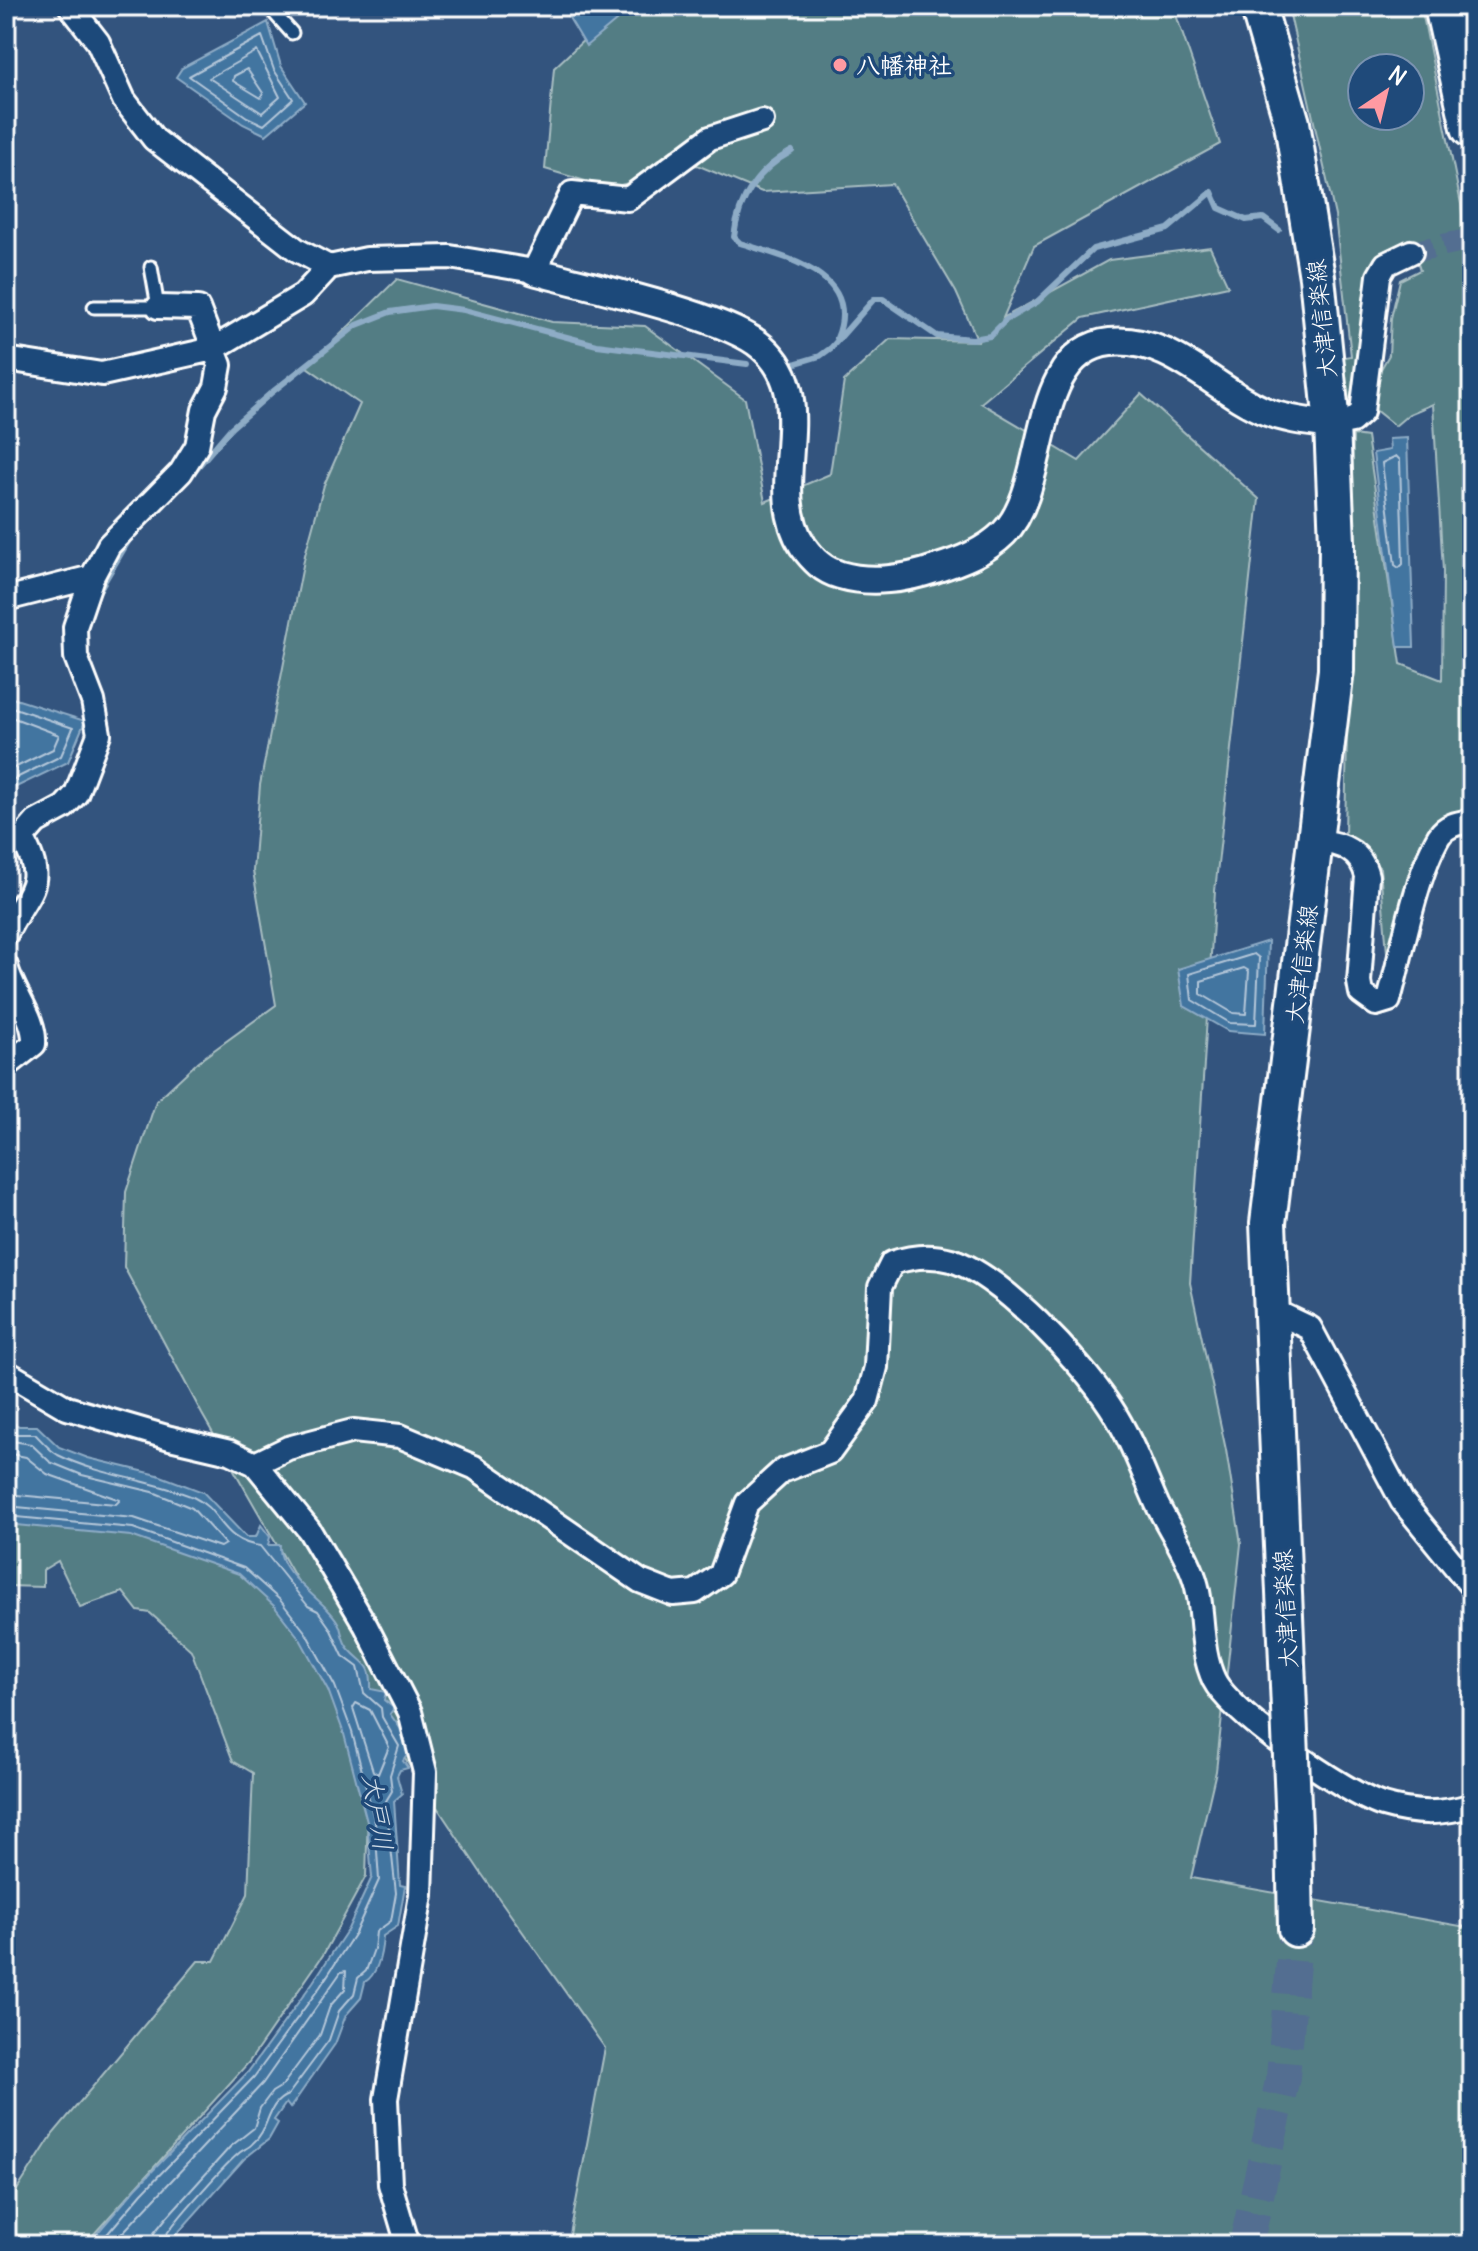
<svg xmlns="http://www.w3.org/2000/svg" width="1478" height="2251" viewBox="0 0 1478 2251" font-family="Delius,'Klee One',sans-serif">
  <rect width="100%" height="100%" fill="#33547e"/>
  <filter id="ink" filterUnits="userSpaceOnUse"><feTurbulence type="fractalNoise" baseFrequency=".0125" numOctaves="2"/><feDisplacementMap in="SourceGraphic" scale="16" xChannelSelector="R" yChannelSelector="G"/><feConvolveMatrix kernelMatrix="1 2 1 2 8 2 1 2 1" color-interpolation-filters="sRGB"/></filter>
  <g filter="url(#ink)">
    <path fill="#537d84" stroke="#a9bec2" stroke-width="2" fill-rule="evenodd" d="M620,6H1173L1220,144L1034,246L1003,318L1109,260L1210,247L1228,286L1083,318L981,403L1079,461L1141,394L1259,499L1215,891L1190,1283L1226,1450L1241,1544L1216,1771L1191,1878L1472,1928V2245H568L605,2048L481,1873L365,1699L202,1414L124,1267L126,1192L156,1101L199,1061L276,1005L253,871L260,785L305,555L324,485L360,404L307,367L397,279L552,322L645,326L745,399L765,502L830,474L844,381L890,339L978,341L956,292L892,184L762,192L697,165L609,188L545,169L554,68Z
      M1288,6H1421L1461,204L1472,324V807L1449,814L1434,835L1389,977L1380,868L1345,835L1353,435L1367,437L1401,664L1442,680L1443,571L1433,404L1409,414L1395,426L1374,409L1381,369L1389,355L1391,318L1400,280L1420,270L1410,239L1384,251L1371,277L1353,411L1346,412L1339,358L1351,356L1335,216ZM1362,68H1410V116H1362Z
      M6,1512H50L239,1561L307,1634L369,1777L366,1876L323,1955L249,2062L84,2245H6V2207L53,2134L198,1961H214L248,1894L253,1773L233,1761L191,1650L150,1613L138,1611L123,1592L80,1607L58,1561L43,1570V1587L6,1586Z"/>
    <path fill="#4374a0" stroke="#8eacc6" stroke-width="2" d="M562,6H634L586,46Z
      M268,22L281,66L305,102L266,135L243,124L176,77L182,68Z
      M1407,438L1414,647H1398L1373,453L1390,450L1389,439Z
      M6,696L85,721L68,762L6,792Z
      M1268,941L1265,1034L1228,1031L1184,1006L1178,969Z
      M6,1420L19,1426H37L59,1447L88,1458L158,1475L203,1492L246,1537H256L261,1525L270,1537L268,1545H280C277,1577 332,1603 340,1627C342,1634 343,1643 349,1649C364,1666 372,1662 371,1689L386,1692L384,1700L394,1708L390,1714L400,1728L408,1754L403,1761L408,1768L400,1770L397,1776L402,1794L394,1801L400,1885L405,1886L398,1926L383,1936C382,1951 379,1973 365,1982L361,1998L346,2015L335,2044L290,2108L286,2103L274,2120L278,2123L269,2139L244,2159L167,2245H87L136,2188L248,2072L313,1982L348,1929L372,1877L367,1822L344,1734L328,1690L300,1639L274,1606L239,1574L131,1536L6,1524Z"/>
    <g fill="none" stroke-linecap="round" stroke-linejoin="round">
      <path stroke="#b4c7d9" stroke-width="2" d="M262,36L274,70L293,99L264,125L247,117L189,76Z
        M257,51L280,97L262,113L209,78Z
        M247,69L263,93L261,98L233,81L234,76Z
        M1396,456L1400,460L1403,564L1399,568L1395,565L1382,463Z
        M6,705L73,728L61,756L6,783
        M6,715L59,735L53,749L6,772
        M1254,954L1259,958L1256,1024L1230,1023L1192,1000L1189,974Z
        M1244,968L1249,971L1246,1014L1233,1013L1201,994V981Z
        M6,1429L17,1434H35C42,1441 49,1450 58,1455C100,1476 149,1479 193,1497C222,1510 220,1541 260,1546L308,1606L318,1611L330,1628L343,1656L358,1667L364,1693L381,1708L382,1717L399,1746L390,1775L392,1791L386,1801L396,1893L391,1921L376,1932L374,1949L366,1971L358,1978L354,1994L339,2011L329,2040L288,2095C266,2103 270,2129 253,2143C249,2148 242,2150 238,2154C225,2165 162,2233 161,2245
        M6,1440L31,1444L50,1462L82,1475L153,1492L192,1508L225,1544L220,1547L134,1518L6,1506
        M6,1453L26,1457L47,1474L120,1500L116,1504L6,1494
        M6,1516L133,1528L244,1568L280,1600L306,1633L335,1686L352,1732L375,1822L379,1880L355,1933L320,1987L254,2077L142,2193L98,2245
        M356,1703L370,1710L389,1747L378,1774L373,1771L353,1708Z
        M111,2245L263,2083L341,1972L346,1971L345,1989L330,2006L320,2035L282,2086L272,2092L260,2108L254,2128L230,2147L167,2217L154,2233L151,2245"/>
      <path stroke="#8eacc6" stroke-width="6" d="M792,151C758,169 738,199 734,237L740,243C784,257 863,274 837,338
        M790,365L820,356L831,348L874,299H883L937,336L973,339L990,336L1006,320L1037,302L1093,249L1168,229L1212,192L1219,208L1246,220L1263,218L1279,230
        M190,476L231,428L271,393L357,325L390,312L432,306L464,310L597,345L747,364
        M97,594L132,535
        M90,666L99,688
        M6,866L19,848"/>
      <path stroke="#526e91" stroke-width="22" stroke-dasharray="22 11" stroke-linecap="butt" d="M1411,252L1472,239"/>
      <path stroke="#526e91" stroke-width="34" stroke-dasharray="34 17" stroke-linecap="butt" d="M1246,2245L1283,2077L1296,1929"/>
      <g stroke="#fff" stroke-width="17">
        <path id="service" d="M268,6L292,33
          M94,307H158L151,267"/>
      </g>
      <g stroke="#fff" stroke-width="28">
        <path id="minor" d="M70,6L98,42L124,100L154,139L297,250L329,267
          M6,359L102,374L213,349L303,295L329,267L367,259L450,257L534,271L572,193L628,199L710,138L762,121
          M1332,425L1352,421L1362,412L1379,276L1386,264L1411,252
          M6,599L92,577
          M1317,841C1342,843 1361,851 1367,876L1359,982L1361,993L1376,1004L1389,1000C1402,953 1415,877 1439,836C1447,824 1459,823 1472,821
          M6,934C27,890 49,885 22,838L36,822L64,807L76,794L99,734L93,701L76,657L75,627L92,577L109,545L181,472L197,446L204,410L216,387L220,365L198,308L158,307
          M6,966C12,992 36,1018 34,1044L6,1066
          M1270,1309L1310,1328L1402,1501L1472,1587
          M6,1372L67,1408L170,1438L230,1452L255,1464L309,1530L366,1626L410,1712L425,1772L421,1895L386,2099L390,2184L408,2245
          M255,1464L288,1448L353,1431L400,1436L474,1467L640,1581L673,1594L695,1592L721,1574L747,1503L782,1471L830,1452L867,1401L876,1367L880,1287L892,1263C912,1256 930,1254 951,1260C1001,1275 1081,1362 1110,1406C1130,1436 1142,1470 1157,1504C1168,1527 1184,1549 1193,1574C1206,1608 1198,1646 1214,1680C1231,1714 1346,1794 1383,1805C1414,1814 1441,1815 1472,1805"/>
      </g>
      <g stroke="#fff" stroke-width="32">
        <path id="tertiary" d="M534,271C586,286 726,315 762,347C823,399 763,486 803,546C813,560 823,570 840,575C870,584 906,579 935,569C960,561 985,552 1004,533C1051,486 1028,351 1110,342C1172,336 1214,391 1267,412C1288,420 1311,422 1332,425"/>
      </g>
      <g stroke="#fff" stroke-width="40">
        <path id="primary" d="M1258,6L1292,123L1317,277L1332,425L1337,542L1336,670L1268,1223L1288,1685
          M1294,1828L1296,1929"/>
      </g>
      <g stroke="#fff" stroke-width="46">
        <path id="motorway" d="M1445,6L1472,127"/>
      </g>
      <use href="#service" stroke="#1f4a7a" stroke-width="11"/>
      <use href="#minor" stroke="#1f4a7a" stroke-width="22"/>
      <use href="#tertiary" stroke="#1f4a7a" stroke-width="26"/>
      <use href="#primary" stroke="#1f4a7a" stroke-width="34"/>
      <use href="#motorway" stroke="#1f4a7a" stroke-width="40"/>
      <g stroke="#fff" stroke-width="40" stroke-linecap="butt">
        <path id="primary-bridge" d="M1288,1685L1294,1828"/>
      </g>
      <use href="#primary-bridge" stroke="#1f4a7a" stroke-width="34"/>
    </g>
  </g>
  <circle fill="#ff9aa2" stroke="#1f4a7a" stroke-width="3" cx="840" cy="65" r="8"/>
  <g text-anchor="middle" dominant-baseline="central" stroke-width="7" stroke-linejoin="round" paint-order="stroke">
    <g font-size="24" font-weight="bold" fill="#fff" stroke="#1f4a7a" text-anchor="start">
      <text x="856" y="65">八幡神社</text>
    </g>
    <g font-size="24" fill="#fff" stroke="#1f4a7a">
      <text transform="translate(1321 319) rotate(-96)">大津信楽線</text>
      <text transform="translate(1301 964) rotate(-83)">大津信楽線</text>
      <text transform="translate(1285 1609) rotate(-93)">大津信楽線</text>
    </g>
    <g font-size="26" font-style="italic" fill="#d0dce7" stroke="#1f4a7a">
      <text transform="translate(378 1812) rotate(81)">大戸川</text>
    </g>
  </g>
  <rect width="1478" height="2251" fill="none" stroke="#1f4a7a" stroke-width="32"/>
  <rect x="16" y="16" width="1446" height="2219" fill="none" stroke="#fff" stroke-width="3" filter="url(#ink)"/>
  <g transform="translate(1386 92) rotate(35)"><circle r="38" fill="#1f4a7a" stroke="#7992af" stroke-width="2"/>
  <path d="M0-6L14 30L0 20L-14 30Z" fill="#ff9aa2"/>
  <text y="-12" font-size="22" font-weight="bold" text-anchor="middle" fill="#ffffff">N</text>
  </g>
</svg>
